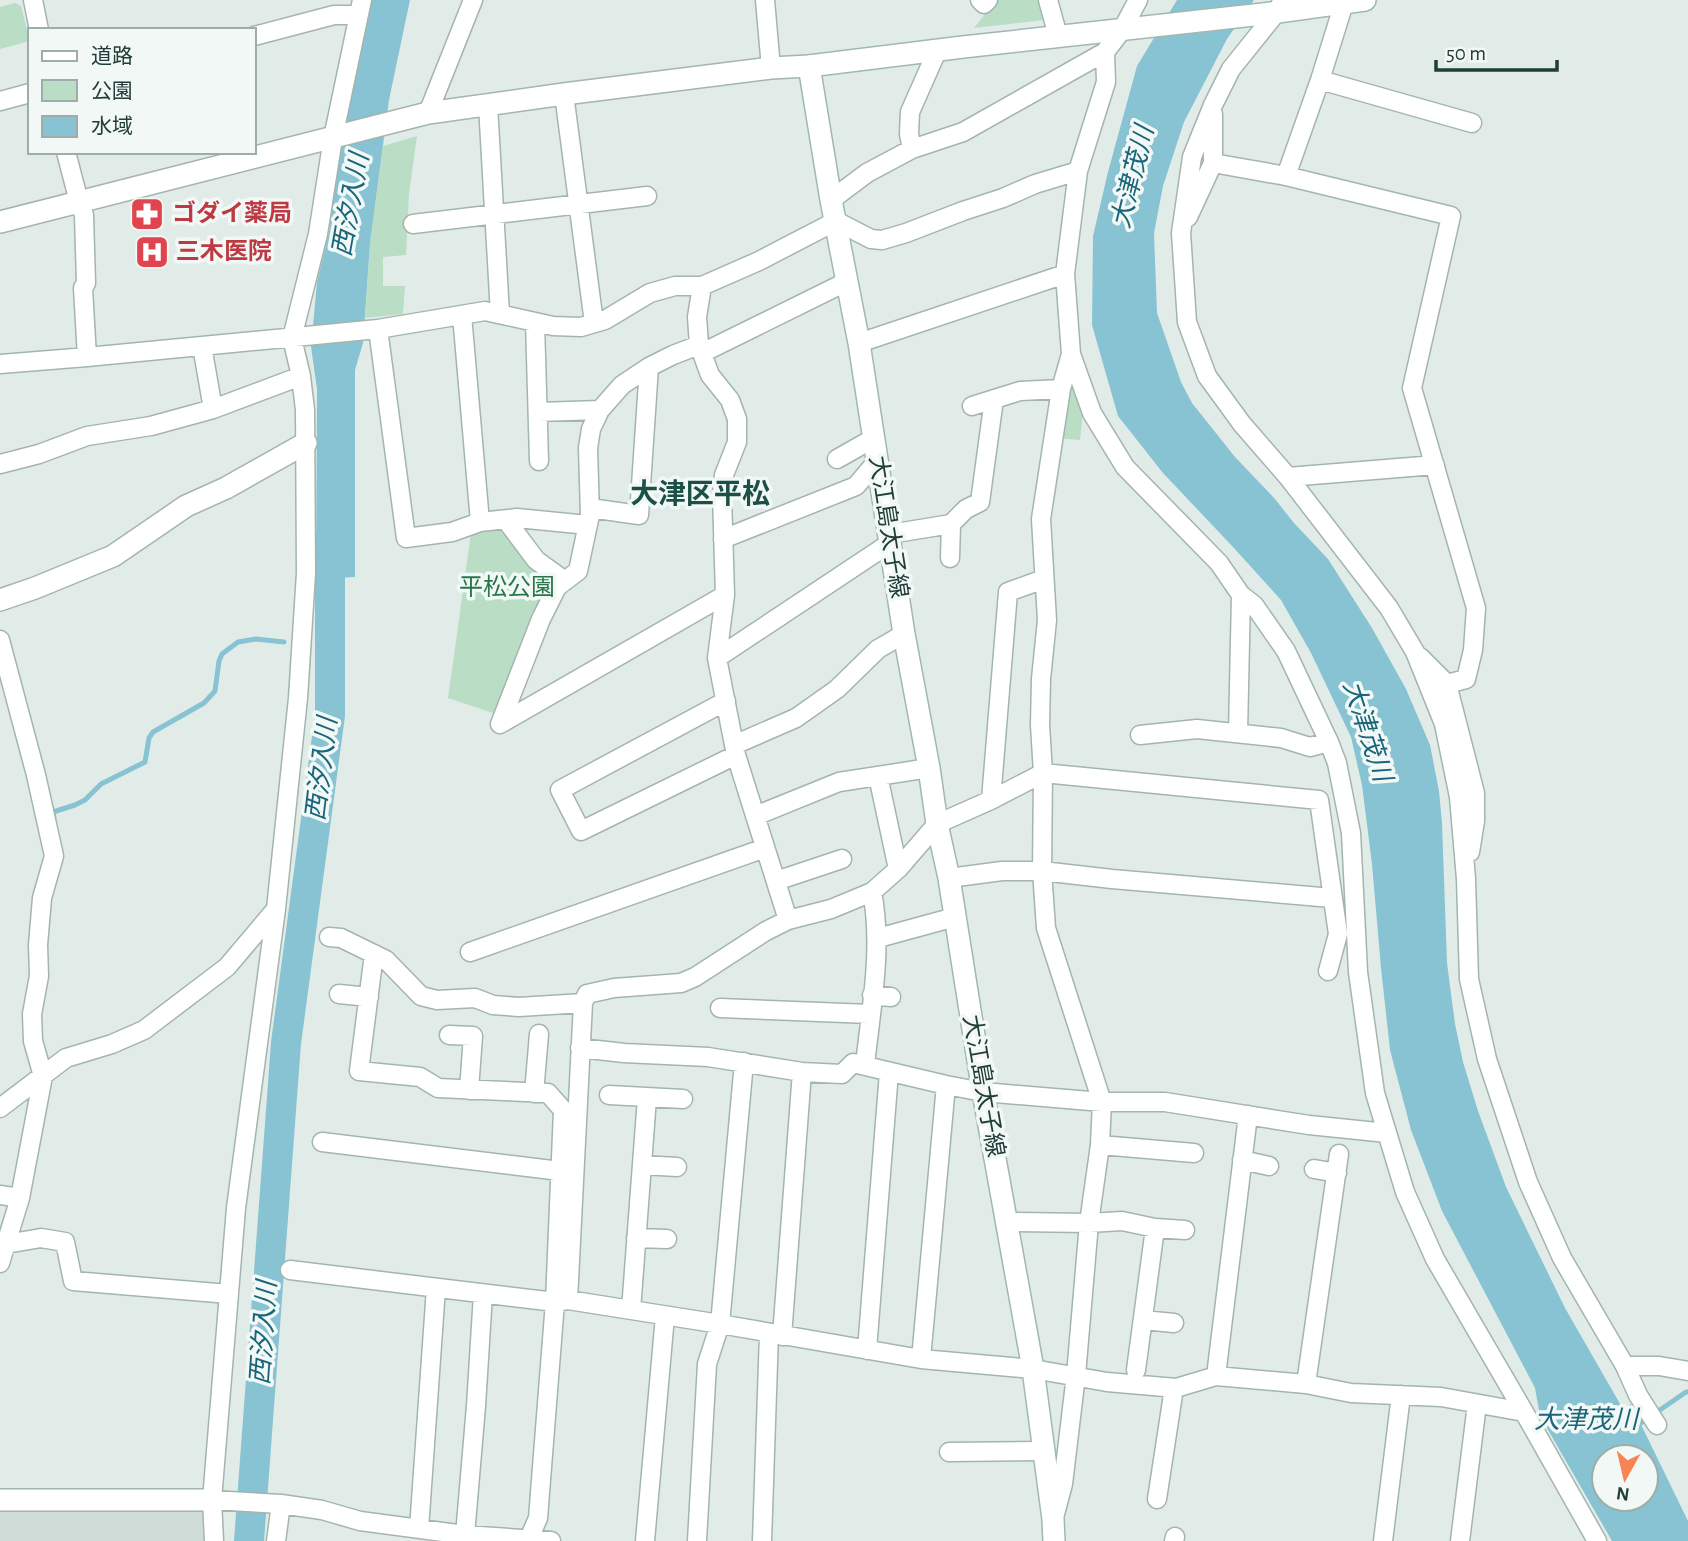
<svg xmlns="http://www.w3.org/2000/svg" width="1688" height="1541" viewBox="0 0 1688 1541" font-family="'Alegreya Sans','Noto Sans JP',sans-serif">
  <rect width="100%" height="100%" fill="#e1ece8"/>
  <path fill="#cfdcd7" d="M0,1508L200,1510L209,1519L208,1541H0Z"/>
  <path fill="#b9dec5" d="M992,0H1039L1044,20L974,28L986,13L985,8Z
    M15,3L21,6L30,41L0,49V7Z
    M417,136L409,194L406,255L383,257V286H405L403,314L365,318L370,243L383,146Z
    M1071,354L1085,393L1080,440L1053,438Z
    M514,522L537,556L565,575L502,716L448,698L471,533Z"/>
  <path fill="#87c3d3" fill-rule="evenodd" d="M372,0H410L389,100L370,243L363,343L355,370V577L316,579L317,389L311,347L317,282L329,232L339,154Z
    M1177,0H1254L1227,39L1184,122L1163,186L1154,233L1157,313L1181,382L1192,403L1235,457L1275,499L1294,523L1328,559L1372,628L1406,689L1430,745L1439,791L1442,823L1447,963L1455,1024L1463,1062L1478,1111L1506,1187L1565,1308L1623,1409L1631,1404L1688,1521V1541H1612L1540,1416L1535,1388L1442,1211L1411,1130L1390,1050L1381,968L1372,864L1362,785L1351,737L1311,653L1281,600L1233,547L1163,473L1118,416L1092,325L1093,236L1108,172L1137,66ZM1604,1457H1646V1499H1604Z"/>
  <g fill="none" stroke-linecap="round" stroke-linejoin="round">
    <path stroke="#87c3d3" stroke-width="5" d="M54,818L53,812L75,805L85,800L101,784L145,762L149,738L153,732L204,703L215,691L219,661L222,654L238,642L256,639L284,642
      M1635,1425L1641,1423L1686,1392H1688"/>
    <path stroke="#87c3d3" stroke-width="30" d="M249,1541L286,1043L330,715V538"/>
    <g stroke="#a4b4af" stroke-width="21">
      <path id="minor" d="M33,0L39,30
        M765,0L771,68
        M980,0L984,4L988,0
        M1048,0L1058,36
        M1138,0L1122,30L1105,52L1106,82L1078,171L1065,274L1071,354L1092,413L1125,467L1219,563L1241,595L1254,605L1286,651L1329,742L1337,763L1351,833L1358,972L1375,1093L1405,1192L1435,1259L1524,1412L1597,1541
        M1283,0L1276,13L1231,69L1213,105L1192,157L1181,233L1187,322L1207,376L1242,424L1288,477L1389,608L1415,652L1444,724L1459,797L1466,879L1469,979L1487,1059L1528,1182L1562,1258L1625,1366L1638,1395L1657,1425
        M254,36L334,15H359
        M1320,80L1472,123
        M564,94L594,323
        M0,101L30,93
        M488,105L500,314
        M428,113L473,0
        M912,149L909,134L910,112L937,51
        M66,152L79,202L84,215L86,283L83,288L87,357
        M1213,163L1286,176L1451,216L1412,388L1476,608L1473,650L1466,679L1447,684L1420,657
        M1286,176L1320,80L1344,3
        M831,200L867,173L912,149L963,132L1105,52
        M1188,217L1213,163V114
        M413,224L647,196
        M702,286L697,317L699,345L710,375L730,400L737,419V442L724,475L722,495L725,595L717,658L736,755L788,920
        M462,315L480,522
        M535,322L539,461
        M378,329L406,538L452,532L480,522L517,518L588,525
        M859,343L1065,274
        M202,346L213,409
        M702,353L846,282
        M0,364L87,357L378,329L485,311L553,326L581,327L605,320L650,293L675,286H702L759,261L836,221L871,239L882,240L906,233L963,211L1003,198L1035,184L1078,171
        M972,406L1020,391L1061,389
        M538,412L600,410
        M837,459L874,438
        M0,464L39,454L87,436L151,426L213,409L301,376
        M1288,477L1435,465
        M590,508L639,515L649,367
        M506,520L536,560L565,581
        M890,534L951,524L966,509L980,502L994,399
        M723,539L856,486L877,461
        M950,558L951,524
        M0,640L36,775L54,856L42,898L38,945L39,976L32,1014L33,1041L43,1076L20,1198L0,1263
        M717,658L890,543
        M1447,684L1475,793V821L1470,852
        M726,701L560,790L581,831L736,755
        M500,724L541,619L557,587L578,571L590,515L588,448L591,429L600,410L622,385L649,367L673,355L699,345
        M500,724L725,595
        M1238,733L1241,595
        M1140,735L1197,729L1281,738L1310,747L1329,742
        M734,745L796,718L837,689L878,649L904,634
        M878,776L898,869
        M991,800L1008,592L1044,579
        M755,816L839,782L929,768
        M949,878L1002,871H1042L1112,879L1332,898
        M776,881L842,859
        M329,937L341,938L386,960L421,996L437,1000L475,998L493,1005L519,1007L583,1003
        M878,938L955,917
        M470,952L765,848
        M374,954L359,1071L420,1077L438,1088L548,1093L563,1110L555,1302L538,1518L528,1541
        M339,994L369,997
        M872,995L891,997
        M720,1008L870,1014
        M449,1035L473,1036L469,1090
        M580,1048L624,1053L708,1057L802,1072L842,1074L853,1063L946,1085L983,1092L1102,1102H1165L1309,1125L1387,1133
        M865,1065C871,1008 883,948 872,892
        M534,1093L539,1034
        M609,1095L683,1099
        M0,1108L66,1058L112,1044L144,1030L227,967L276,909
        M322,1142L560,1171
        M1100,1145L1194,1153
        M1242,1160L1269,1166
        M642,1165L677,1167
        M1314,1169L1337,1173
        M0,1195L20,1198
        M1007,1222L1089,1223L1122,1221L1155,1228L1185,1230
        M636,1238L667,1239
        M6,1244L41,1238L65,1242L73,1281L229,1294
        M290,1270L555,1302L568,1300L720,1324L921,1359L1033,1369L1107,1382L1176,1388L1216,1376L1306,1384L1351,1393L1441,1397L1524,1412
        M568,1300L583,1003L587,994L614,988L681,983L695,977L766,931L788,920L831,909L872,892L898,869L937,824L991,800L1043,773L1319,800L1338,934L1328,971
        M631,1310L647,1098
        M1143,1320L1174,1323
        M782,1336L802,1072
        M867,1350L889,1072
        M921,1359L946,1085
        M1625,1366H1659L1688,1371
        M1136,1370L1155,1228
        M1216,1376L1248,1115
        M1306,1384L1339,1154
        M949,1452L1044,1451
        M1157,1499L1174,1388
        M212,1500L281,1504L322,1510L360,1521L465,1535L551,1541
        M1055,1514L1063,1484L1076,1375L1089,1223L1100,1145L1102,1102L1046,928L1042,871L1043,773L1040,725L1041,679L1047,620L1041,519L1061,389L1071,354
        M419,1529L436,1288
        M465,1535L476,1406L483,1294
        M214,1541L212,1500L236,1208L276,909L298,698L306,573L305,410L301,376L292,338L318,234L333,138L362,0
        M276,1541L281,1504
        M645,1541L665,1316
        M697,1541L707,1364L720,1324L744,1062
        M762,1541L769,1333
        M1174,1541L1175,1537
        M1383,1541L1401,1395
        M1460,1541L1477,1404"/>
    </g>
    <g stroke="#a4b4af" stroke-width="24">
      <path id="tertiary" d="M0,222L428,113L564,94L771,68L809,66
        M0,600L35,588L113,556L186,506L226,488L306,443
        M0,1500H212"/>
    </g>
    <g stroke="#9fb8b1" stroke-width="24">
      <path id="secondary" d="M1054,1541L1053,1519L1033,1369L983,1092L949,878L937,824L929,768L904,634L859,343L831,200L809,66L963,47L1263,14L1365,0"/>
    </g>
    <use href="#minor" stroke="#fff" stroke-width="18"/>
    <use href="#tertiary" stroke="#fff" stroke-width="21"/>
    <use href="#secondary" stroke="#fff" stroke-width="21"/>
  </g>
  <defs>
    <g id="pharmacy-square" transform="scale(1.75)"><rect x="-9" y="-9" width="18" height="18" rx="4" fill="#e0444e" stroke="#f2f8f5"/><path d="M-2-6h4v4h4v4h-4v4h-4v-4h-4v-4h4Z" fill="#fff"/></g>
    <g id="hospital-square" transform="scale(1.75)"><rect x="-9" y="-9" width="18" height="18" rx="4" fill="#e0444e" stroke="#f2f8f5"/><path d="M-5-5h3v3.5h4V-5h3V5h-3V1.5h-4V5h-3Z" fill="#fff"/></g>
  </defs>
  <g fill-rule="evenodd">
    <use href="#pharmacy-square" x="147" y="214"/>
    <use href="#hospital-square" x="152" y="252"/>
  </g>
  <g text-anchor="middle" dominant-baseline="central" stroke-width="7" stroke-linejoin="round" paint-order="stroke">
    <g font-size="24" font-weight="bold" fill="#be3a42" stroke="#f2f8f5" text-anchor="start">
      <text x="172" y="214">ゴダイ薬局</text>
      <text x="176" y="252">三木医院</text>
    </g>
    <g font-size="24" fill="#213d37" stroke="#f2f8f5">
      <text transform="translate(888 527) rotate(81)">大江島太子線</text>
      <text transform="translate(983 1086) rotate(80)">大江島太子線</text>
    </g>
    <g font-size="24" fill="#29764b" stroke="#f2f8f5">
      <text x="507" y="588">平松公園</text>
    </g>
    <g font-size="26" font-style="italic" fill="#19657b" stroke="#f2f8f5">
      <text transform="translate(1133 177) rotate(-76)">大津茂川</text>
      <text transform="translate(351 205) rotate(-80)">西汐入川</text>
      <text transform="translate(1367 731) rotate(72)">大津茂川</text>
      <text transform="translate(322 769) rotate(-83)">西汐入川</text>
      <text transform="translate(264 1333) rotate(-86)">西汐入川</text>
      <text x="1586" y="1420">大津茂川</text>
    </g>
    <g font-size="28" font-weight="bold" fill="#1c5046" stroke="#f2f8f5">
      <text x="700" y="495">大津区平松</text>
    </g>
  </g>
  <rect x="28" y="28" width="228" height="126" fill="#f2f8f5" stroke="#9eada9" stroke-width="2"/>
  <rect x="42" y="51" width="35" height="10" fill="#ffffff" stroke="#9eada9" stroke-width="2"/>
  <text x="91" y="63" font-size="21" fill="#213d37">道路</text>
  <rect x="42" y="80" width="35" height="21" fill="#b9dec5" stroke="#9eada9" stroke-width="2"/>
  <text x="91" y="98" font-size="21" fill="#213d37">公園</text>
  <rect x="42" y="116" width="35" height="21" fill="#87c3d3" stroke="#9eada9" stroke-width="2"/>
  <text x="91" y="133" font-size="21" fill="#213d37">水域</text>
  <g transform="translate(1625 1478) rotate(188)"><circle r="33" fill="#f2f8f5" stroke="#9eada9" stroke-width="2"/>
  <path d="M0-5L12 26L0 18L-12 26Z" fill="#f78554"/>
  <text y="-10" font-size="19" font-weight="bold" text-anchor="middle" fill="#213d37">N</text>
  </g>
  <path d="M1436 60v10h121v-10" fill="none" stroke="#213d37" stroke-width="3.5"/>
  <text x="1446" y="60" font-size="21" fill="#213d37" stroke="#f2f8f5" stroke-width="5" paint-order="stroke">50 m</text>
</svg>
